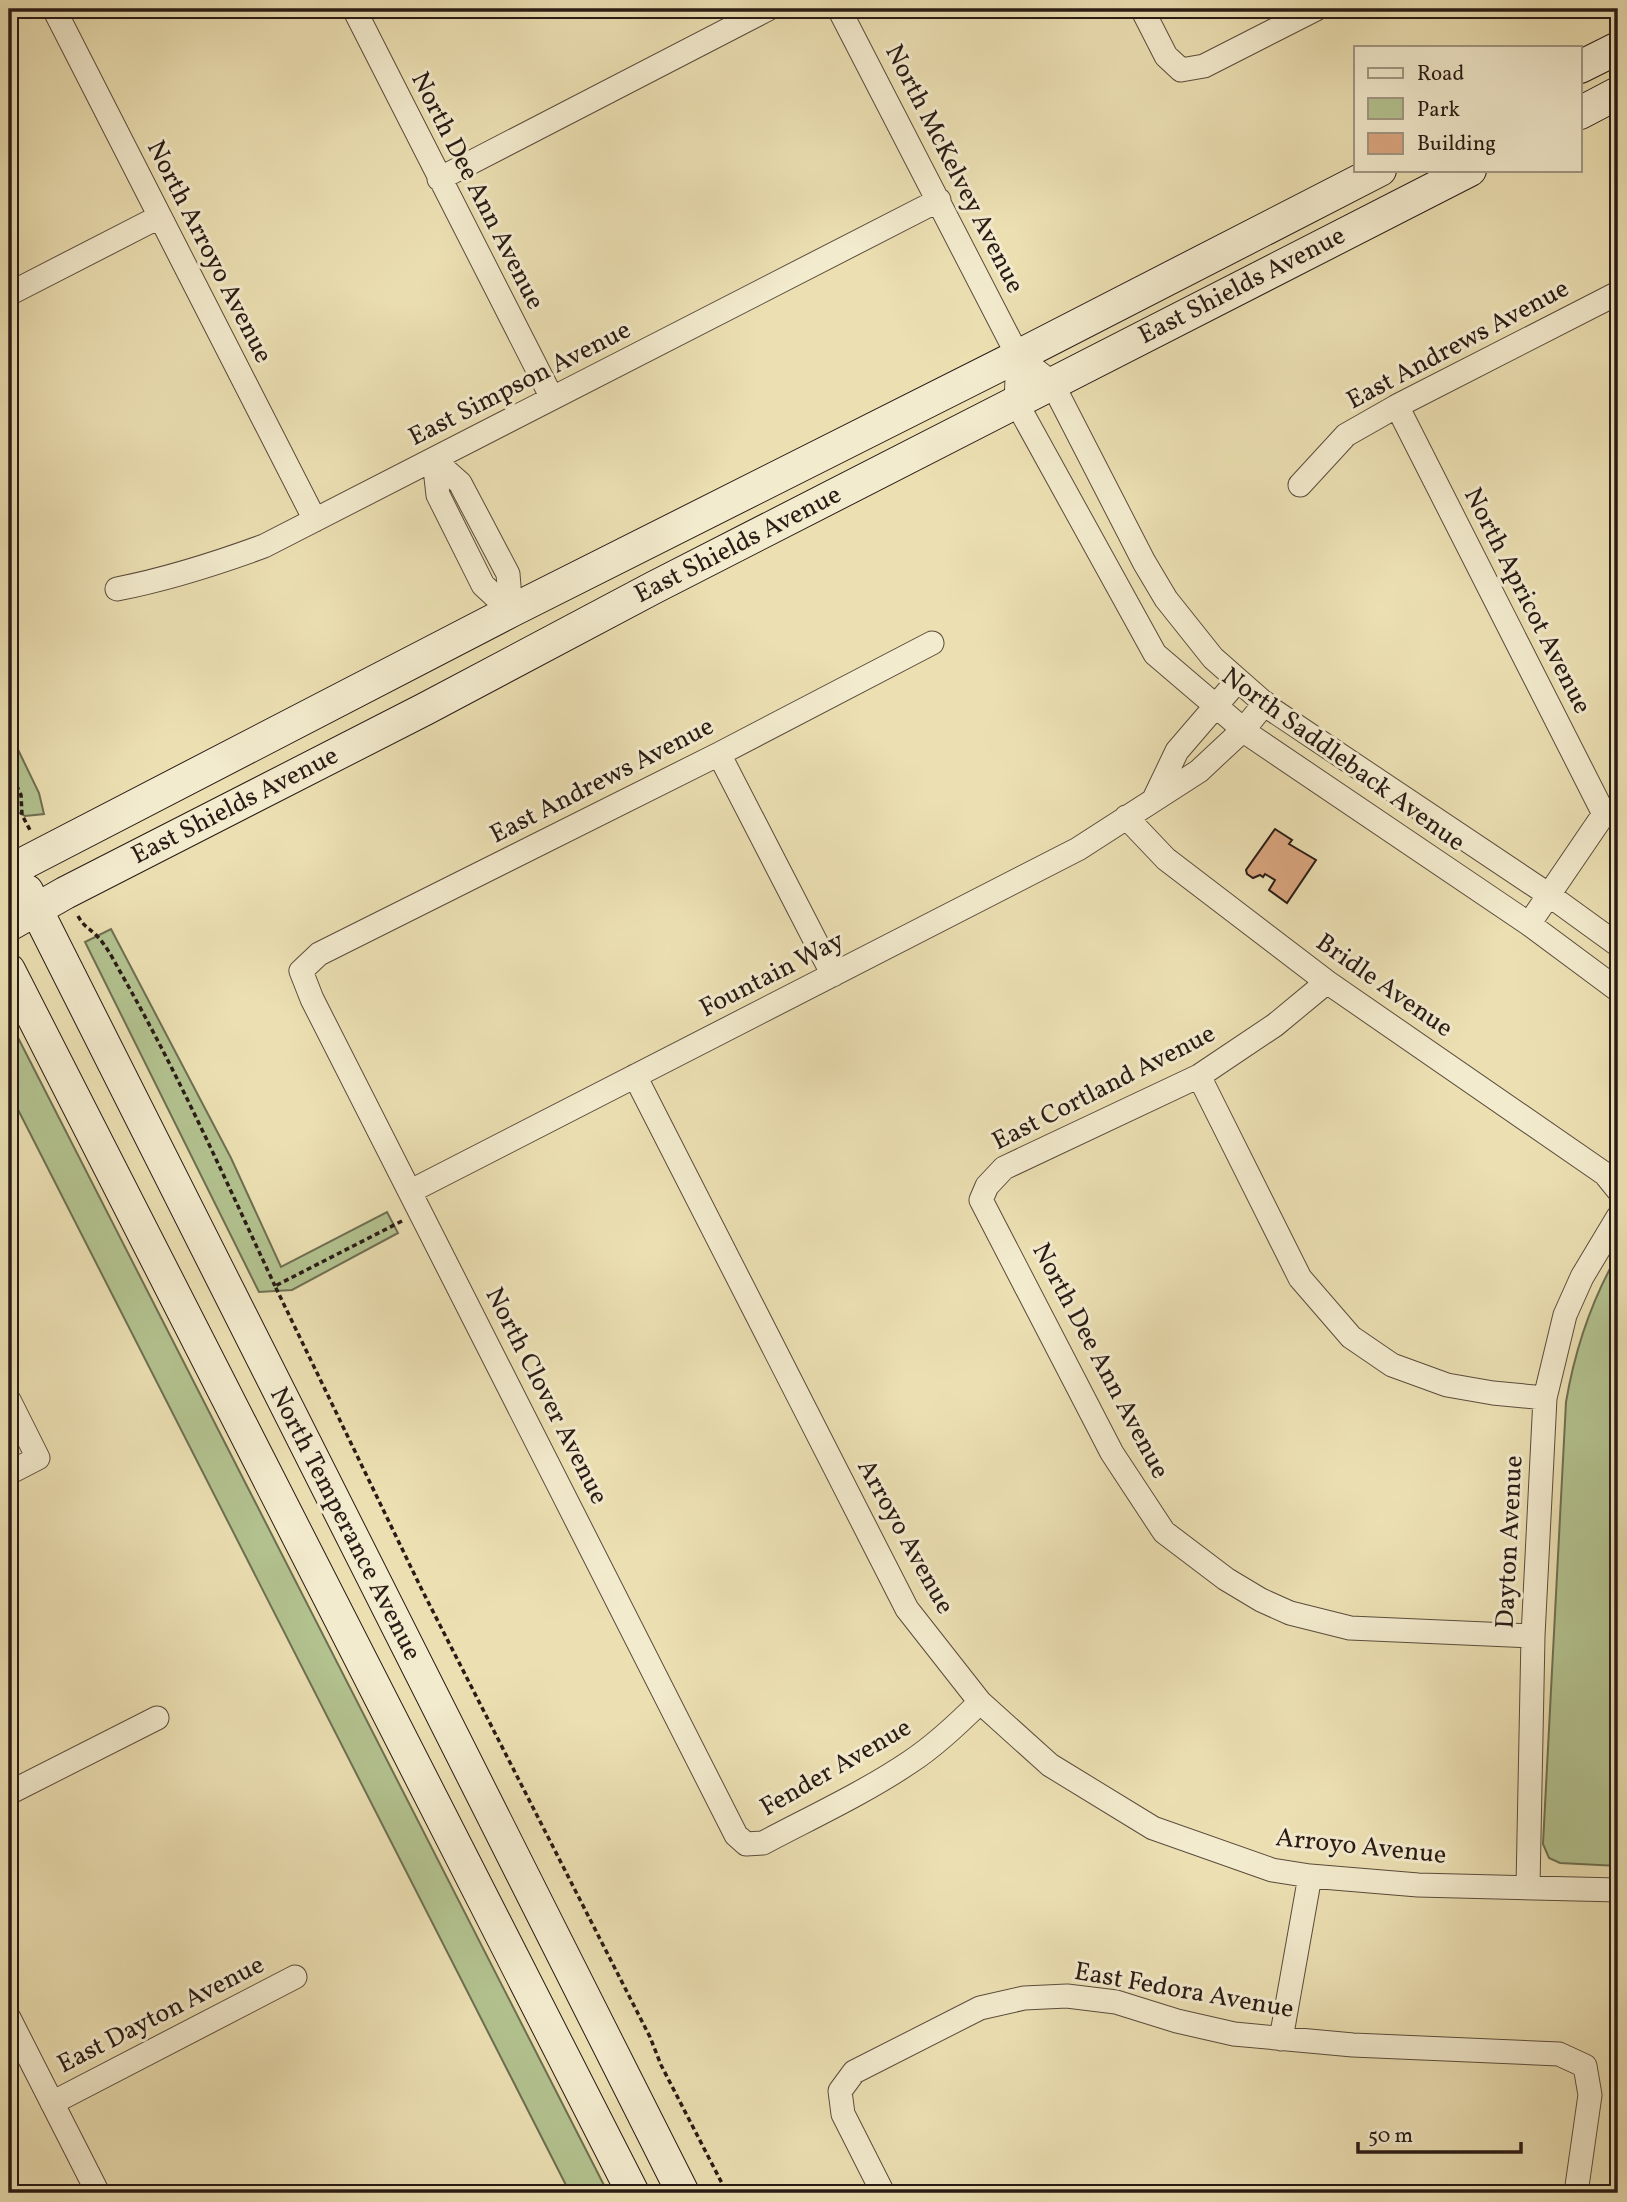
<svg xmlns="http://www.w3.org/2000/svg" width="1627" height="2202" viewBox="0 0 1627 2202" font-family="Vollkorn,serif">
  <rect width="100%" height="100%" fill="#ece0b3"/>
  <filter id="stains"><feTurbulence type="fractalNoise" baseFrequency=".00286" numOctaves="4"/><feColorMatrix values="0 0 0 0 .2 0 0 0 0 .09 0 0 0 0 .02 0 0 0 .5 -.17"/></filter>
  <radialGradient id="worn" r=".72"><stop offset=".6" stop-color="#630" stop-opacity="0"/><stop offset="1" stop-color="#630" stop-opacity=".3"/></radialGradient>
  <path fill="#b3c390" stroke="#6e6f52" stroke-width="2" d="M9,731L39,793L44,814L25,816L9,808Z
    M111,929L231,1158L281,1267L387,1212L398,1233L292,1290L259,1292L85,942Z
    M9,1020L608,2193H570C383,1826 196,1459 9,1092Z
    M1618,1254V1866L1560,1863L1549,1858L1543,1844L1566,1402C1575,1349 1591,1301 1618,1254Z"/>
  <path fill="#dba67f" stroke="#291b15" stroke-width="2" d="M1275,829L1292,840L1289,844L1316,860L1287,903L1269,890L1275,880L1265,874L1263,877L1260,875L1253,878L1247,874L1246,870Z"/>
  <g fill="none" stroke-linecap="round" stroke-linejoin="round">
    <g stroke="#5a4c3c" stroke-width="25">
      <path id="street" d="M54,9L315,520
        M354,9L552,398
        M839,9L1018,356L1052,383L1144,562L1166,599L1213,658L1271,709L1549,895L1618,945
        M1142,9L1166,56L1181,70L1204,66L1316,9
        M439,179L768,9
        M9,294L159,217
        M1018,356L1016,402L1155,654L1251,736L1529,924L1618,990
        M1397,406L1604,814L1529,924
        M434,460L460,483L508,574L511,611
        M434,460L438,495L483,585L511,611
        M1300,485L1346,435L1397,406L1618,293
        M117,589C168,579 215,564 264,546L939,200
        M932,643L719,754L319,954L301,971L312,999L736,1835L746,1844L763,1843C812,1817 864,1793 910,1762C936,1745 958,1724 980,1702
        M719,754L833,975
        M1154,799L1177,751L1238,680
        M1126,817L1166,859L1327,982L1605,1174L1618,1190
        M1327,982L1275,1025L1199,1076L1004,1168L987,1186L981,1200L1112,1453L1164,1532L1226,1579L1261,1600L1290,1613L1350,1628L1533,1636
        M635,1076L907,1609L980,1702L1050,1765L1153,1828L1272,1870L1310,1876L1418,1885L1618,1890
        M1199,1076L1300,1278L1351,1337L1392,1365L1447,1385L1493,1393L1545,1398
        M411,1191L1078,849L1199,771L1244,729L1265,703
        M9,1400L38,1458L9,1473
        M9,1793L157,1718
        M1528,1886L1533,1636L1545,1398L1565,1315L1582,1277L1618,1217
        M9,2018L98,2193
        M1281,2039L1310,1876
        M52,2103L295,1977
        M883,2193L843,2114L840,2091L854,2072L980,2008L1024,1998L1067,1996L1116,2002L1177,2021L1234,2034L1353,2045L1559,2054L1585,2066L1590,2095L1576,2193"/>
    </g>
    <g stroke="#291b15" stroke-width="34">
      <path id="secondary" d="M1580,67L1618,48
        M1580,113L1618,93
        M9,871L511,611L1018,356L1380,170
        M27,891L683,2193
        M9,925L65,893L425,709L653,588L1470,170
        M9,970L633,2193"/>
    </g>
    <path stroke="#291b15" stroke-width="3.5" stroke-dasharray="5 3.5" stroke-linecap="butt" d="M9,770L21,795L22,815L30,830
      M78,916C84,927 88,927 96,935C107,946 114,961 122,975C179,1075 226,1181 275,1286
      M402,1221L275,1286L421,1588L650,2037L661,2065L727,2193"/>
    <use href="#street" stroke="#f3ebce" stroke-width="23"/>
    <use href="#secondary" stroke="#f3ebce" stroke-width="32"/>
  </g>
  <g text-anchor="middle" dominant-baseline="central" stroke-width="6" stroke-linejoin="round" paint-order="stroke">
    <g font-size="26" fill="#291b15" stroke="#f3ebce">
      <text transform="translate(954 169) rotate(63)">North McKelvey Avenue</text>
      <text transform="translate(477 191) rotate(63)">North Dee Ann Avenue</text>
      <text transform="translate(209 252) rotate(63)">North Arroyo Avenue</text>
      <text transform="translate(1242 286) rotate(-27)">East Shields Avenue</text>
      <text transform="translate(1458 345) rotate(-28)">East Andrews Avenue</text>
      <text transform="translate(520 384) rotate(-27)">East Simpson Avenue</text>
      <text transform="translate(738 545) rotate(-27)">East Shields Avenue</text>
      <text transform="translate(1527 601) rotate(63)">North Apricot Avenue</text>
      <text transform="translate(1343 760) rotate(36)">North Saddleback Avenue</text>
      <text transform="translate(602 781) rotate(-27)">East Andrews Avenue</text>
      <text transform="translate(235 806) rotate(-27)">East Shields Avenue</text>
      <text transform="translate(772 975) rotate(-27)">Fountain Way</text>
      <text transform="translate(1384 986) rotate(35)">Bridle Avenue</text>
      <text transform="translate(1104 1088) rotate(-27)">East Cortland Avenue</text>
      <text transform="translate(1100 1361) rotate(62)">North Dee Ann Avenue</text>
      <text transform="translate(546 1396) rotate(63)">North Clover Avenue</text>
      <text transform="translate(345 1524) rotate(63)">North Temperance Avenue</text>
      <text transform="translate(905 1537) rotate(61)">Arroyo Avenue</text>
      <text transform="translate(1510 1542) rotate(-87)">Dayton Avenue</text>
      <text transform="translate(836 1768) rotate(-30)">Fender Avenue</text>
      <text transform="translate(1361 1847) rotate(6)">Arroyo Avenue</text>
      <text transform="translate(1184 1991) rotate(10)">East Fedora Avenue</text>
      <text transform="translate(161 2015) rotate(-27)">East Dayton Avenue</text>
    </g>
  </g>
  <rect width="1627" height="2202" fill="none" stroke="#ece0b3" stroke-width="35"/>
  <rect x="10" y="10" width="1606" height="2181" fill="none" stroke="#291b15" stroke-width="3.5"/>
  <rect x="18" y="18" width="1592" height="2167" fill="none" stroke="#291b15" stroke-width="2"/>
  <rect x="1354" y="46" width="228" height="126" fill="#f3ebce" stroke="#a29884" stroke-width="2"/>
  <rect x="1368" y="68" width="35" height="10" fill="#f3ebce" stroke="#a29884" stroke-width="2"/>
  <text x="1417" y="80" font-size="21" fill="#291b15">Road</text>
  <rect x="1368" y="98" width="35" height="21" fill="#b3c390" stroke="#a29884" stroke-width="2"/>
  <text x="1417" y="116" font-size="21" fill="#291b15">Park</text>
  <rect x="1368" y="133" width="35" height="21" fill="#dba67f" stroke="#a29884" stroke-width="2"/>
  <text x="1417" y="150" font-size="21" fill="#291b15">Building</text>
  <path d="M1358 2142v10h163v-10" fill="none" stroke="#291b15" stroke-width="3.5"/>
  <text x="1368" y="2142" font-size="21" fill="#291b15" stroke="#f3ebce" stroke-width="5" paint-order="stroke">50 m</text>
  <rect width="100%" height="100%" filter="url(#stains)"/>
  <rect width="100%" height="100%" fill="url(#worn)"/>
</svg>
